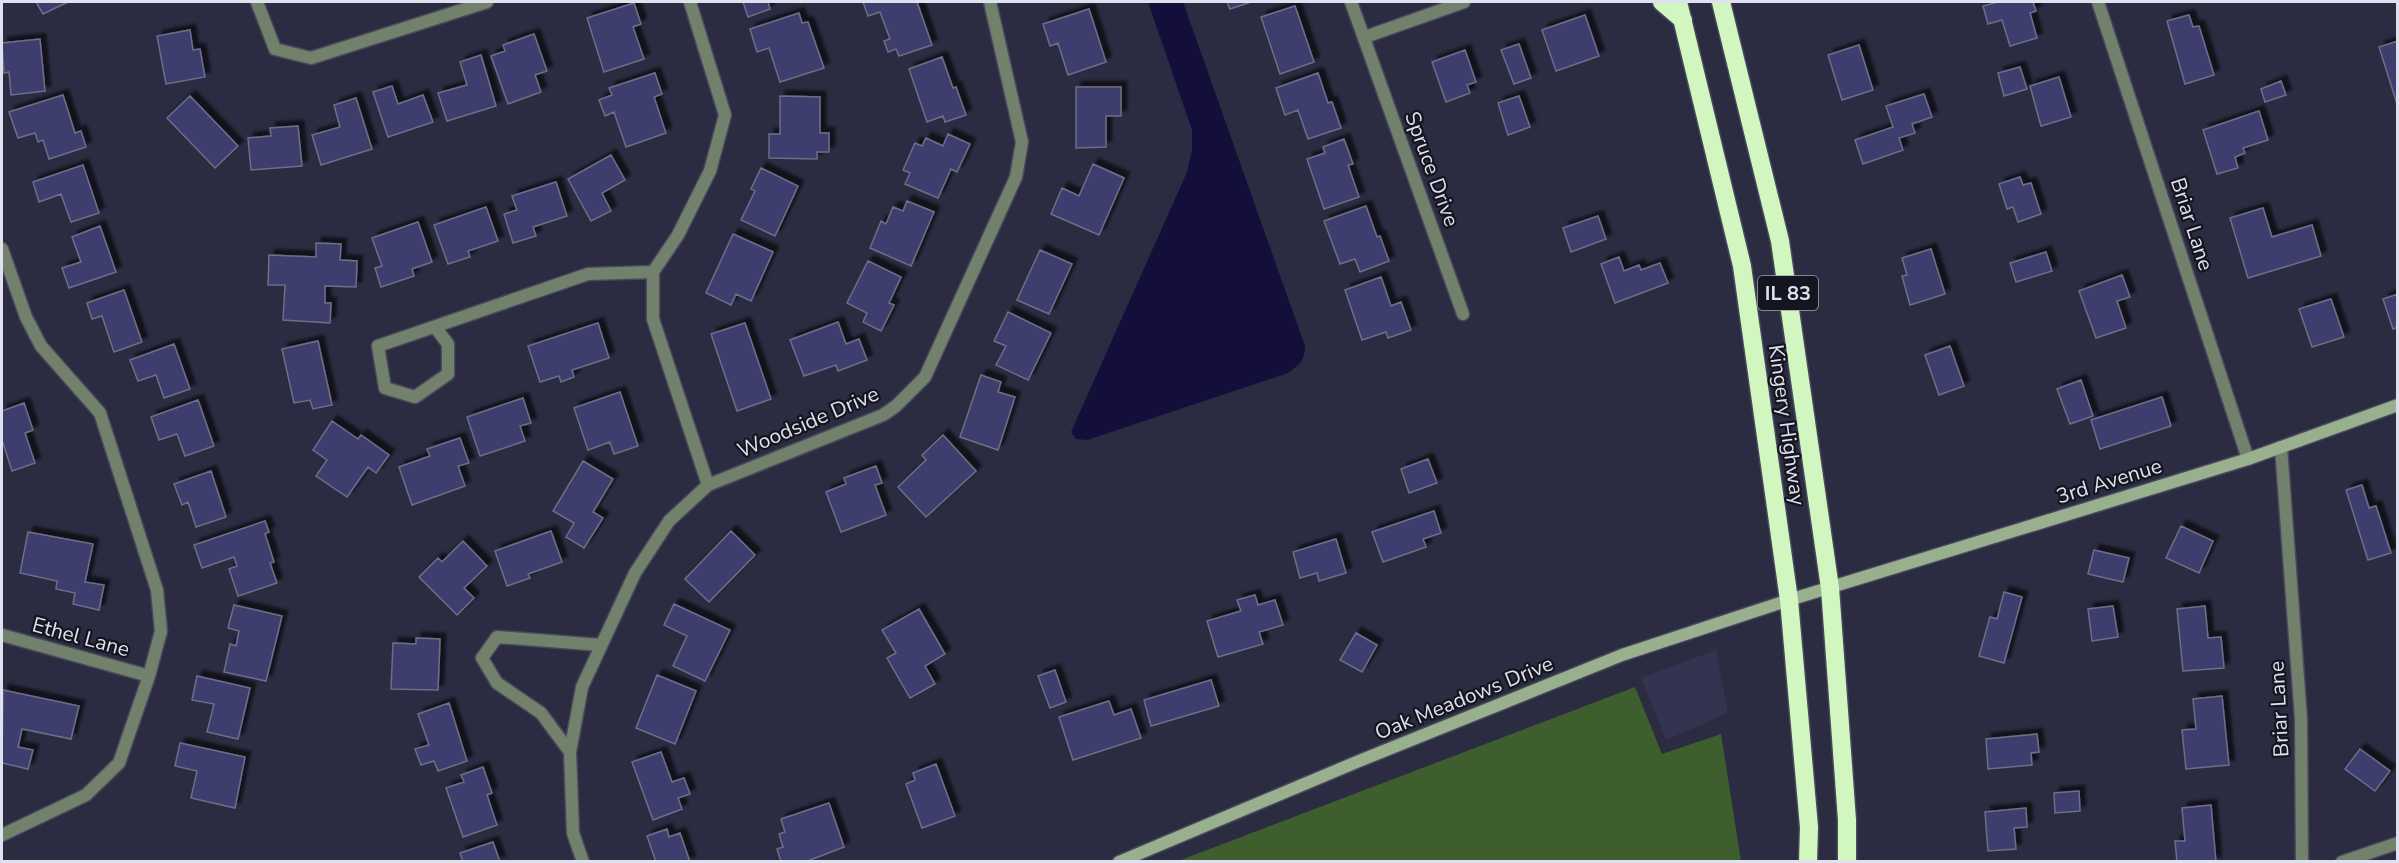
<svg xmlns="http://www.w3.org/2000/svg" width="2399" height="863" viewBox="0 0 2399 863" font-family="'Nunito Sans',sans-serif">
  <defs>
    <filter id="shadow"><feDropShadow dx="5.5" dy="-5.5" stdDeviation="1.5" flood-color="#0009"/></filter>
  </defs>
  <rect width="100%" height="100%" fill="#2b2c41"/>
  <path fill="#333450" d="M1716,650L1728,713L1666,740L1641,678Z"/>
  <path fill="#3f5e2e" d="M1635,687L1662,754L1721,734L1741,861H1178Z"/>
  <path fill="#140e3b" d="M1148,2H1183L1305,346C1305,361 1299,365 1288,373L1087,440L1076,439L1071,432L1187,172L1192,150V130Z"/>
  <path fill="#3d3d6e" stroke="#6d6e88" stroke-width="1.5" filter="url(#shadow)" d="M36,2H68L43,14Z
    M743,2H768L770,9L748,17Z
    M863,2H917L932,45L899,56L896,49L888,52L884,41L890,39L880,12L868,16Z
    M1227,2H1251L1230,9Z
    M1998,2H2033L2036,11L2030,13L2037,38L2010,46L2002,20L1988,24L1983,6Z
    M634,3L641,24L633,27L644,59L604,72L587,18Z
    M1295,6L1314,62L1280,74L1261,17Z
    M1089,9L1106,62L1068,75L1058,43L1050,46L1043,24Z
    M799,13L802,23L808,22L824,68L780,82L769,48L757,52L750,29Z
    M1585,15L1599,56L1556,71L1542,30Z
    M2189,15L2193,27L2199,26L2214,75L2185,84L2167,21Z
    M190,30L193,50L200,49L205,77L166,84L157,36Z
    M534,34L547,71L535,75L541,92L508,104L491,56L505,51L503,45Z
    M40,39L45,91L11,95L9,72L4,73L2,43Z
    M2398,41V107L2379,47Z
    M1519,44L1531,78L1514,84L1501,50Z
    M1859,45L1873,90L1842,100L1828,55Z
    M1465,50L1476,82L1467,85L1470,93L1446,102L1432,62Z
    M481,55L496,106L447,121L438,93L467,85L460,62Z
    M942,57L953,88L956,87L966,115L945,122L943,116L927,122L909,69Z
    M2020,67L2027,89L2004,96L1998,73Z
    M655,73L662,94L654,97L666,133L626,147L614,112L605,116L599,100L612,95L609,88Z
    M1318,73L1328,103L1332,102L1341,128L1308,139L1298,110L1285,115L1276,88Z
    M2059,77L2071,117L2041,126L2030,86Z
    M2281,81L2286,95L2265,102L2261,89Z
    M392,86L398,104L423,95L433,122L388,137L373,92Z
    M1076,87H1121V116H1106V147L1076,148Z
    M1924,94L1932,117L1912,124L1915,133L1899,138L1903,150L1863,164L1855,140L1893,127L1886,106Z
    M63,95L75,133L81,131L86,147L49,159L43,140L38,142L35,133L18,138L9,112Z
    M190,96L238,146L215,168L167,118Z
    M780,96L820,97V133H829V152H817V159L769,158V134H780Z
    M1519,96L1530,127L1508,135L1498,103Z
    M356,98L372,149L321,165L312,135L340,127L334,105Z
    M2259,111L2268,140L2243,148L2245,153L2235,157L2238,168L2217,174L2203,130Z
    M298,126L302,166L251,170L248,138L271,136L270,128Z
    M948,134L970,144L957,172L951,169L938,198L905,184L910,173L903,170L915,143L922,146L926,138L943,146Z
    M1344,139L1353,164L1348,165L1359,197L1324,209L1307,159L1325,153L1323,147Z
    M611,155L625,180L602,193L611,211L591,221L568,179Z
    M1093,164L1124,178L1099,235L1051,214L1062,188L1079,196Z
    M83,165L99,213L71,222L61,194L39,202L33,182Z
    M761,168L798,186L775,236L741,220L755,191L751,189Z
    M2020,177L2023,185L2031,183L2041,214L2018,222L2013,207L2007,209L1999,184Z
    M556,182L567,216L533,227L536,236L513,243L504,214L517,210L512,196Z
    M907,201L934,212L911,266L870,248L881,221L886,224L893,207L903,211Z
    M1366,206L1377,237L1380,236L1389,261L1360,272L1355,259L1340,264L1324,221Z
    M486,207L498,241L468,251L470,257L448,264L434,225Z
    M2263,208L2272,237L2312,225L2321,256L2248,278L2230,218Z
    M1598,216L1606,239L1571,252L1563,228Z
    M418,222L432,262L412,269L414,276L381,287L375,268L382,266L372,238Z
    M100,226L116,272L69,288L62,268L81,262L72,237Z
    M733,234L773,252L751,301L736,294L731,305L706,293Z
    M316,243L341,244L340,260L357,261L356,287L325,286V303H331L330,323L283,320L285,285H268L269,255L316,257Z
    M1931,249L1945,294L1910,305L1902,276L1907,275L1902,258Z
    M1040,250L1072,264L1049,314L1017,300Z
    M2046,252L2052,271L2016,282L2010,263Z
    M1619,257L1624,271L1639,265L1641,270L1660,263L1668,283L1615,303L1601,264Z
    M868,261L901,277L889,303L894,305L881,331L863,322L867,313L847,303Z
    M2122,275L2130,297L2117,301L2126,328L2096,338L2079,291Z
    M1381,277L1391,306L1401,302L1411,330L1388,338L1386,332L1362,340L1345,290Z
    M124,290L142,342L114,352L102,316L92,319L87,303Z
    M2398,294V327L2393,329L2383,299Z
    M2331,299L2344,337L2312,347L2299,309Z
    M1008,312L1051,333L1028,380L996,365L1006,346L994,341Z
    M838,322L846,344L859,339L867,360L838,371L836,365L804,376L790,340Z
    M598,323L609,358L572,370L574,377L561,382L559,376L540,382L528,346Z
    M745,323L771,399L737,411L711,334Z
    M318,341L332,405L313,409L310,400L294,403L282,349Z
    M174,344L190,389L164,398L156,375L138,381L130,360Z
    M1950,346L1964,386L1939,395L1925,355Z
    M981,375L1001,382L998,392L1015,397L998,450L960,437Z
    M2081,380L2093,416L2070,424L2057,389Z
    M620,392L638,446L614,454L610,442L588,450L574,408Z
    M2162,397L2171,426L2100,449L2091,420Z
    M523,398L531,423L520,426L525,441L480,456L467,417Z
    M198,400L214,446L185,456L177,434L159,440L151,417Z
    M24,403L33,430L25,433L35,463L12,471L2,440V411Z
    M332,421L358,439L361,435L389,455L376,473L368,467L347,497L316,476L327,460L313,450Z
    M943,435L976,471L926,517L898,487L926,460L922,455Z
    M460,438L469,463L458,466L465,486L412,505L399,467L430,456L427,449Z
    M1428,459L1437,483L1409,493L1401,469Z
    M583,461L613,479L593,512L603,518L584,548L566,537L574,523L553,511Z
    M876,466L882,483L875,485L886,515L841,532L826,492L846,484L844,478Z
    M211,471L226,517L196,527L188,502L182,505L174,484Z
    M2362,485L2369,508L2376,506L2391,553L2368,560L2346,490Z
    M1434,511L1441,533L1423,539L1426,547L1383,562L1372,532Z
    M265,521L269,532L265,534L274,562L270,563L277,583L238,596L229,569L237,566L234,557L202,568L194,545Z
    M2181,526L2213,541L2199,573L2166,558Z
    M551,531L562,562L528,574L530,578L507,586L495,551Z
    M731,531L755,555L709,602L685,579Z
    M28,532L93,544L85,582L104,585L99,610L73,604L75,593L56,589L57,581L20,573Z
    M1336,539L1346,573L1319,581L1317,573L1300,578L1293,552Z
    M463,541L487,566L464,588L474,598L457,615L419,577L438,558L442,562Z
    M2094,550L2129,558L2123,582L2088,574Z
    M2004,592L2022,597L2004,663L1979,656L1990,617L1997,619Z
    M1255,595L1258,605L1275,600L1283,625L1259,632L1263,644L1218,657L1207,621L1241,611L1237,600Z
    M674,604L730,630L705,681L673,666L687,636L664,625Z
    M234,605L282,616L266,681L224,672L230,644L236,646L239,631L228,628Z
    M2113,606L2118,637L2092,641L2088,609Z
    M2205,606L2208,638L2221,637L2224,668L2183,671L2177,609Z
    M919,609L945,654L925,666L935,684L910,698L887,658L896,653L882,630Z
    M1356,633L1377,645L1362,672L1340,660Z
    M416,638L440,639L438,690L391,689L393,643L416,644Z
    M1055,670L1066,702L1050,708L1038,676Z
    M657,675L696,691L675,744L636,728Z
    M197,676L250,688L238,739L207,732L214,704L192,700Z
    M1211,680L1219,706L1151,726L1144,700Z
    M3,690L79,706L71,739L22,729L18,747L33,750L28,769L2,763Z
    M2222,696L2229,765L2186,769L2182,730L2196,729L2193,699Z
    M1109,701L1114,715L1131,709L1141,738L1073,760L1059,717Z
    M449,703L467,761L438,771L434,761L421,765L415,749L429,745L418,714Z
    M2037,734L2039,752L2031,753L2032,765L1988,769L1986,739Z
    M180,743L245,757L235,808L191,798L197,771L175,766Z
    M2360,749L2390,771L2375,791L2345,769Z
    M661,752L672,782L684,778L690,794L678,798L682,809L653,820L632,762Z
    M936,764L955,816L922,828L906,784L915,780L913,773Z
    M483,767L492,793L487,795L497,825L463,837L446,788L464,782L461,775Z
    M2079,791L2080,811L2055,813L2054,793Z
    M829,803L844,847L805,862H781L777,849L783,847L779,834L785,832L781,819Z
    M2211,805L2216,862H2177L2175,841H2185L2182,808Z
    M2026,808L2027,827L2014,828L2016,849L1988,851L1985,812Z
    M667,829L669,837L680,833L690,862H656L647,836Z
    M493,842L500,862H463L460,853Z"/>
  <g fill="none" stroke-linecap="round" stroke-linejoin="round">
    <g stroke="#48495d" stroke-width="15">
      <path id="street" d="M257,2L275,49L311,58L487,2
        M690,2L725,115L710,171L678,235L653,272V319L708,485
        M1351,2L1463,314
        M2098,2L2248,459
        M1365,37L1464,2
        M2,249L26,317L41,346L100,413L157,590L161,631L149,676L119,763L86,795L2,835
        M435,327L448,344V374L415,397L385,388L378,346L588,274L653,272
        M2281,447L2301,719L2302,862
        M2,635L149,676
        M570,752L541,713L497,683L482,658L497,637L601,645
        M583,862L573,833L570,752L582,687L635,573L669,521L708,485L883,415L896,406L925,377L1016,177L1022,142L990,2
        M2342,862L2398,843"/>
    </g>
    <g stroke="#48495d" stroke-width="15">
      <path id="secondary" d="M1119,862L1359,761L1622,655L1789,600L2248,459L2398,405"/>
    </g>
    <g stroke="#48495d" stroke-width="21">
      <path id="highway" d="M1662,2L1683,20
        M1678,2L1742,266L1789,600L1809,827L1808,862
        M1721,2L1780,241L1830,588L1847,820V862"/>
    </g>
    <use href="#street" stroke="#72816b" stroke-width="12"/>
    <use href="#secondary" stroke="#98b08d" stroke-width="12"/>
    <use href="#highway" stroke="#d1f6bf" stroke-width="18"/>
  </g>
  <g text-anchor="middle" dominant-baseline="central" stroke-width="4.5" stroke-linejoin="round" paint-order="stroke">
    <rect fill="#15151f" stroke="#a2a4b1" stroke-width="1.5" x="1758" y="276" width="60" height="34" rx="4.5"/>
    <g font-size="20" font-weight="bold" fill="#dfe1ef">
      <text x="1788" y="293">IL 83</text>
    </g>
    <g font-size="21" fill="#dfe1ef" stroke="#15151f">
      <text transform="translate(1432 169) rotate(70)">Spruce Drive</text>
      <text transform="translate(2192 224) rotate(72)">Briar Lane</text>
      <text transform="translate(808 422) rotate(-23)">Woodside Drive</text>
      <text transform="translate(1787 425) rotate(82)">Kingery Highway</text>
      <text transform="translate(2109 481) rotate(-17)">3rd Avenue</text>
      <text transform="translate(81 637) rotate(15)">Ethel Lane</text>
      <text transform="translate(1464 698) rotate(-22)">Oak Meadows Drive</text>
      <text transform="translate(2279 709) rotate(-93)">Briar Lane</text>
    </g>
  </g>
  <rect width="2399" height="863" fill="none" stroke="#dfe1ef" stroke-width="6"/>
</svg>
